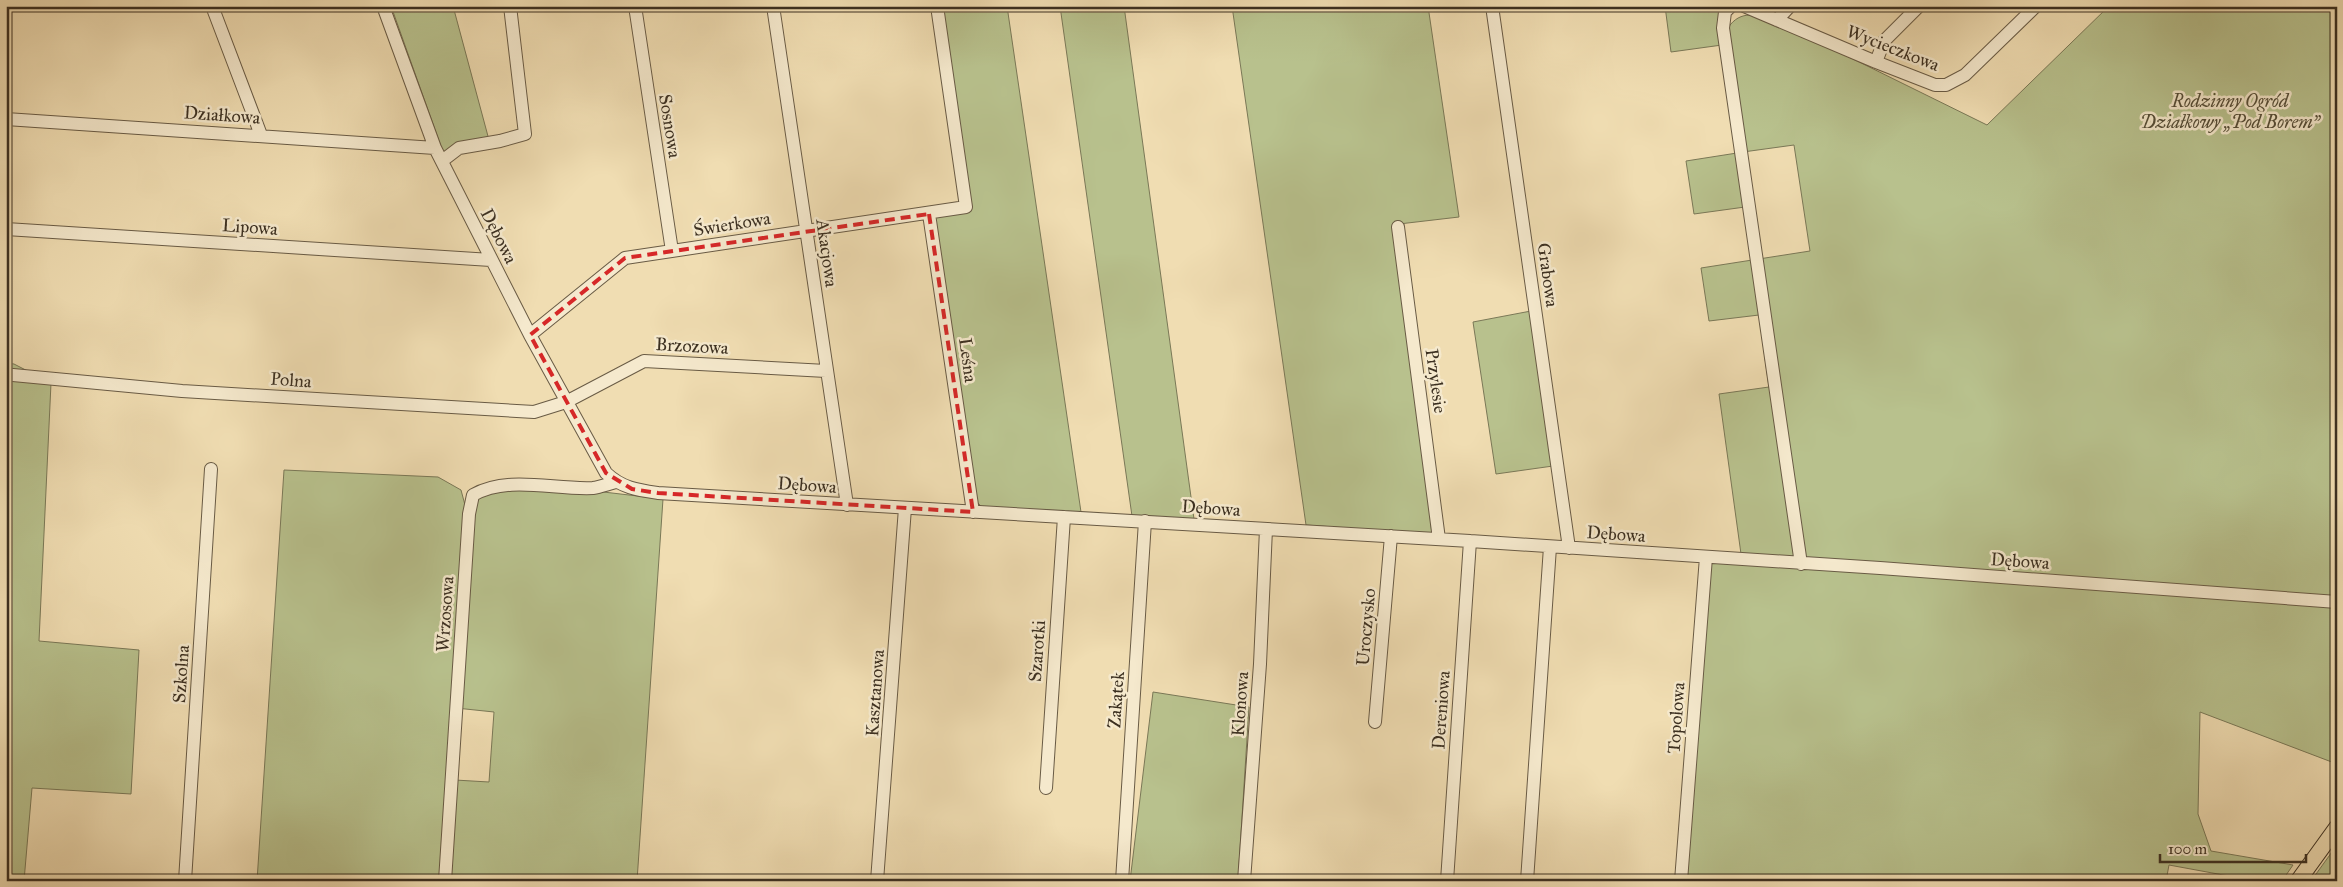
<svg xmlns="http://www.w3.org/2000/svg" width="2343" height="887" viewBox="0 0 2343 887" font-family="'IM FELL Great Primer',serif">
  <rect width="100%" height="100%" fill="#f0ddb2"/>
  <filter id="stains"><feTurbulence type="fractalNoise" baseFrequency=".004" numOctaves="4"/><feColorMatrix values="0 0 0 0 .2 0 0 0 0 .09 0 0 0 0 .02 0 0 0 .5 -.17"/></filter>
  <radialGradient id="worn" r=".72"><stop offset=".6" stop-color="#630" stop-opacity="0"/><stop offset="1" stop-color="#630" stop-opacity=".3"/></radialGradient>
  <path fill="#b8c18d" stroke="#7a7857" d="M391,6H453L489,140L444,155Z
    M941,6H1007L1081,512L982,507L977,502L933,215L968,209Z
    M1060,6H1124L1194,519L1132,516Z
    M1232,6H1428L1459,217L1399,224L1432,534L1306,525Z
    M1665,6H1719L1722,45L1671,52Z
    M2109,6H2337V764L2200,712L2198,814L2211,851L2293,865L2282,881H2256L2169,865L2166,881H1684L1707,561L1741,554L1719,394L1769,387L1759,315L1709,321L1701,268L1810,251L1794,145L1743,152L1727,35L1730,25C1744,8 1761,17 1778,22L1987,125Z
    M1737,153L1745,207L1694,214L1686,161Z
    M1531,311L1553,466L1496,474L1473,322Z
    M6,363L14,364L51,383L39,641L139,650L131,794L32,788L24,881H6Z
    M284,470L438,477L461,490L465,505L442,881H257Z
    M489,489L595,491L663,499L637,881H449L455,780L489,782L494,712L456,708L475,501Z
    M1153,692L1249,707L1238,881H1130Z
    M2337,845V881H2311Z"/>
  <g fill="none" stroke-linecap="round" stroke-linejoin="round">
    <g stroke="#695b45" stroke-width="14">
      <path id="minor" d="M212,6L261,135
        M383,6L435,148L530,335L606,473C622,488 637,490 658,493L1470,541L1880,568L2337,602
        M635,6L672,251
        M773,6L847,505
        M1492,6L1569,548
        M1731,6L1725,12L1723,28L1801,564
        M1744,6L1876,62L1935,85H1946L1965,75L2036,6
        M1777,20L1790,6
        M1876,62L1884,41L1919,6
        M6,119L435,148
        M442,161L459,148L500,141L525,134L510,6
        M929,214L973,512
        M1398,227L1439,539
        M6,229L491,260
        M530,335L625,258L966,207L937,6
        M13,375L182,391L534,412L566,402L644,361L826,371
        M1375,722L1391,536
        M1046,788L1064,517
        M185,881L211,469
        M445,881L469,514L473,495C509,475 553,490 593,488C600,487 608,484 616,482
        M877,881L905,508
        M1122,881L1145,521
        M1244,881L1260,664L1266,529
        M1447,881L1470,541
        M1527,881L1550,547
        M1681,881L1706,557"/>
    </g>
    <g stroke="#3c3021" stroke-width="17">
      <path id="major" d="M2298,881L2337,827"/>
    </g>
    <use href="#minor" stroke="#f5e9cd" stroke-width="12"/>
    <use href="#major" stroke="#f0ddb2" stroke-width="15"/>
  </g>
  <path fill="none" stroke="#d62828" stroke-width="4" stroke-dasharray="10 6" stroke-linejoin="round" d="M929,214L973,512L658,493L632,489L606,473L530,335L625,258Z"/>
  <g text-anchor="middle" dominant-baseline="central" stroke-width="5" stroke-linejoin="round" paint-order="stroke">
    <g font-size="18" fill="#3c3021" stroke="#f5e9cd">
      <text transform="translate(1893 48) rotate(21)">Wycieczkowa</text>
      <text transform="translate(222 115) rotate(4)">Działkowa</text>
      <text transform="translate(670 126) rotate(81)">Sosnowa</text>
      <text transform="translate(732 224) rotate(-9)">Świerkowa</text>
      <text transform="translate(250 227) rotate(4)">Lipowa</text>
      <text transform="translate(499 236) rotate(63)">Dębowa</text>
      <text transform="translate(827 253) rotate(82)">Akacjowa</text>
      <text transform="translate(1548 275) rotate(82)">Grabowa</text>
      <text transform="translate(692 346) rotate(3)">Brzozowa</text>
      <text transform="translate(968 360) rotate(82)">Leśna</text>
      <text transform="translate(291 380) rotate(4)">Polna</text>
      <text transform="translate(1436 381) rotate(82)">Przylesie</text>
      <text transform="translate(807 485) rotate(4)">Dębowa</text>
      <text transform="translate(1211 508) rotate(4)">Dębowa</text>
      <text transform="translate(1616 534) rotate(4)">Dębowa</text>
      <text transform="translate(2020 561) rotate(4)">Dębowa</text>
      <text transform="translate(445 614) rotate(-86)">Wrzosowa</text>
      <text transform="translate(1366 627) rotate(-85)">Uroczysko</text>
      <text transform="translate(1037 651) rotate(-86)">Szarotki</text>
      <text transform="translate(181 674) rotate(-86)">Szkolna</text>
      <text transform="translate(875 693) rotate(-86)">Kasztanowa</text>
      <text transform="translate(1116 700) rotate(-86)">Zakątek</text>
      <text transform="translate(1240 704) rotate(-86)">Klonowa</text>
      <text transform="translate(1441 710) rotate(-86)">Dereniowa</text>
      <text transform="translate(1676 718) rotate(-86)">Topolowa</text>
    </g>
    <g font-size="18" font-style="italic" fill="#554d37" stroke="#f5e9cd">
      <text x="2230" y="101">Rodzinny Ogród<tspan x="2230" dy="21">Działkowy „Pod Borem”</tspan></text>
    </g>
  </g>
  <rect width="2343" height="887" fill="none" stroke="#f0ddb2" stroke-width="25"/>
  <rect x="8" y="8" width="2328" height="872" fill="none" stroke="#3c3021" stroke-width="2.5"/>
  <rect x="12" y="12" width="2318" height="862" fill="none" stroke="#3c3021"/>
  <path d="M2160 854v8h146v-8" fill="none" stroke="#3c3021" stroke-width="2.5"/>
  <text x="2168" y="854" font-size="15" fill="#3c3021" stroke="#f5e9cd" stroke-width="4" paint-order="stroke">100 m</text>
  <rect width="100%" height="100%" filter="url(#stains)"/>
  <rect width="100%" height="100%" fill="url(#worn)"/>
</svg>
